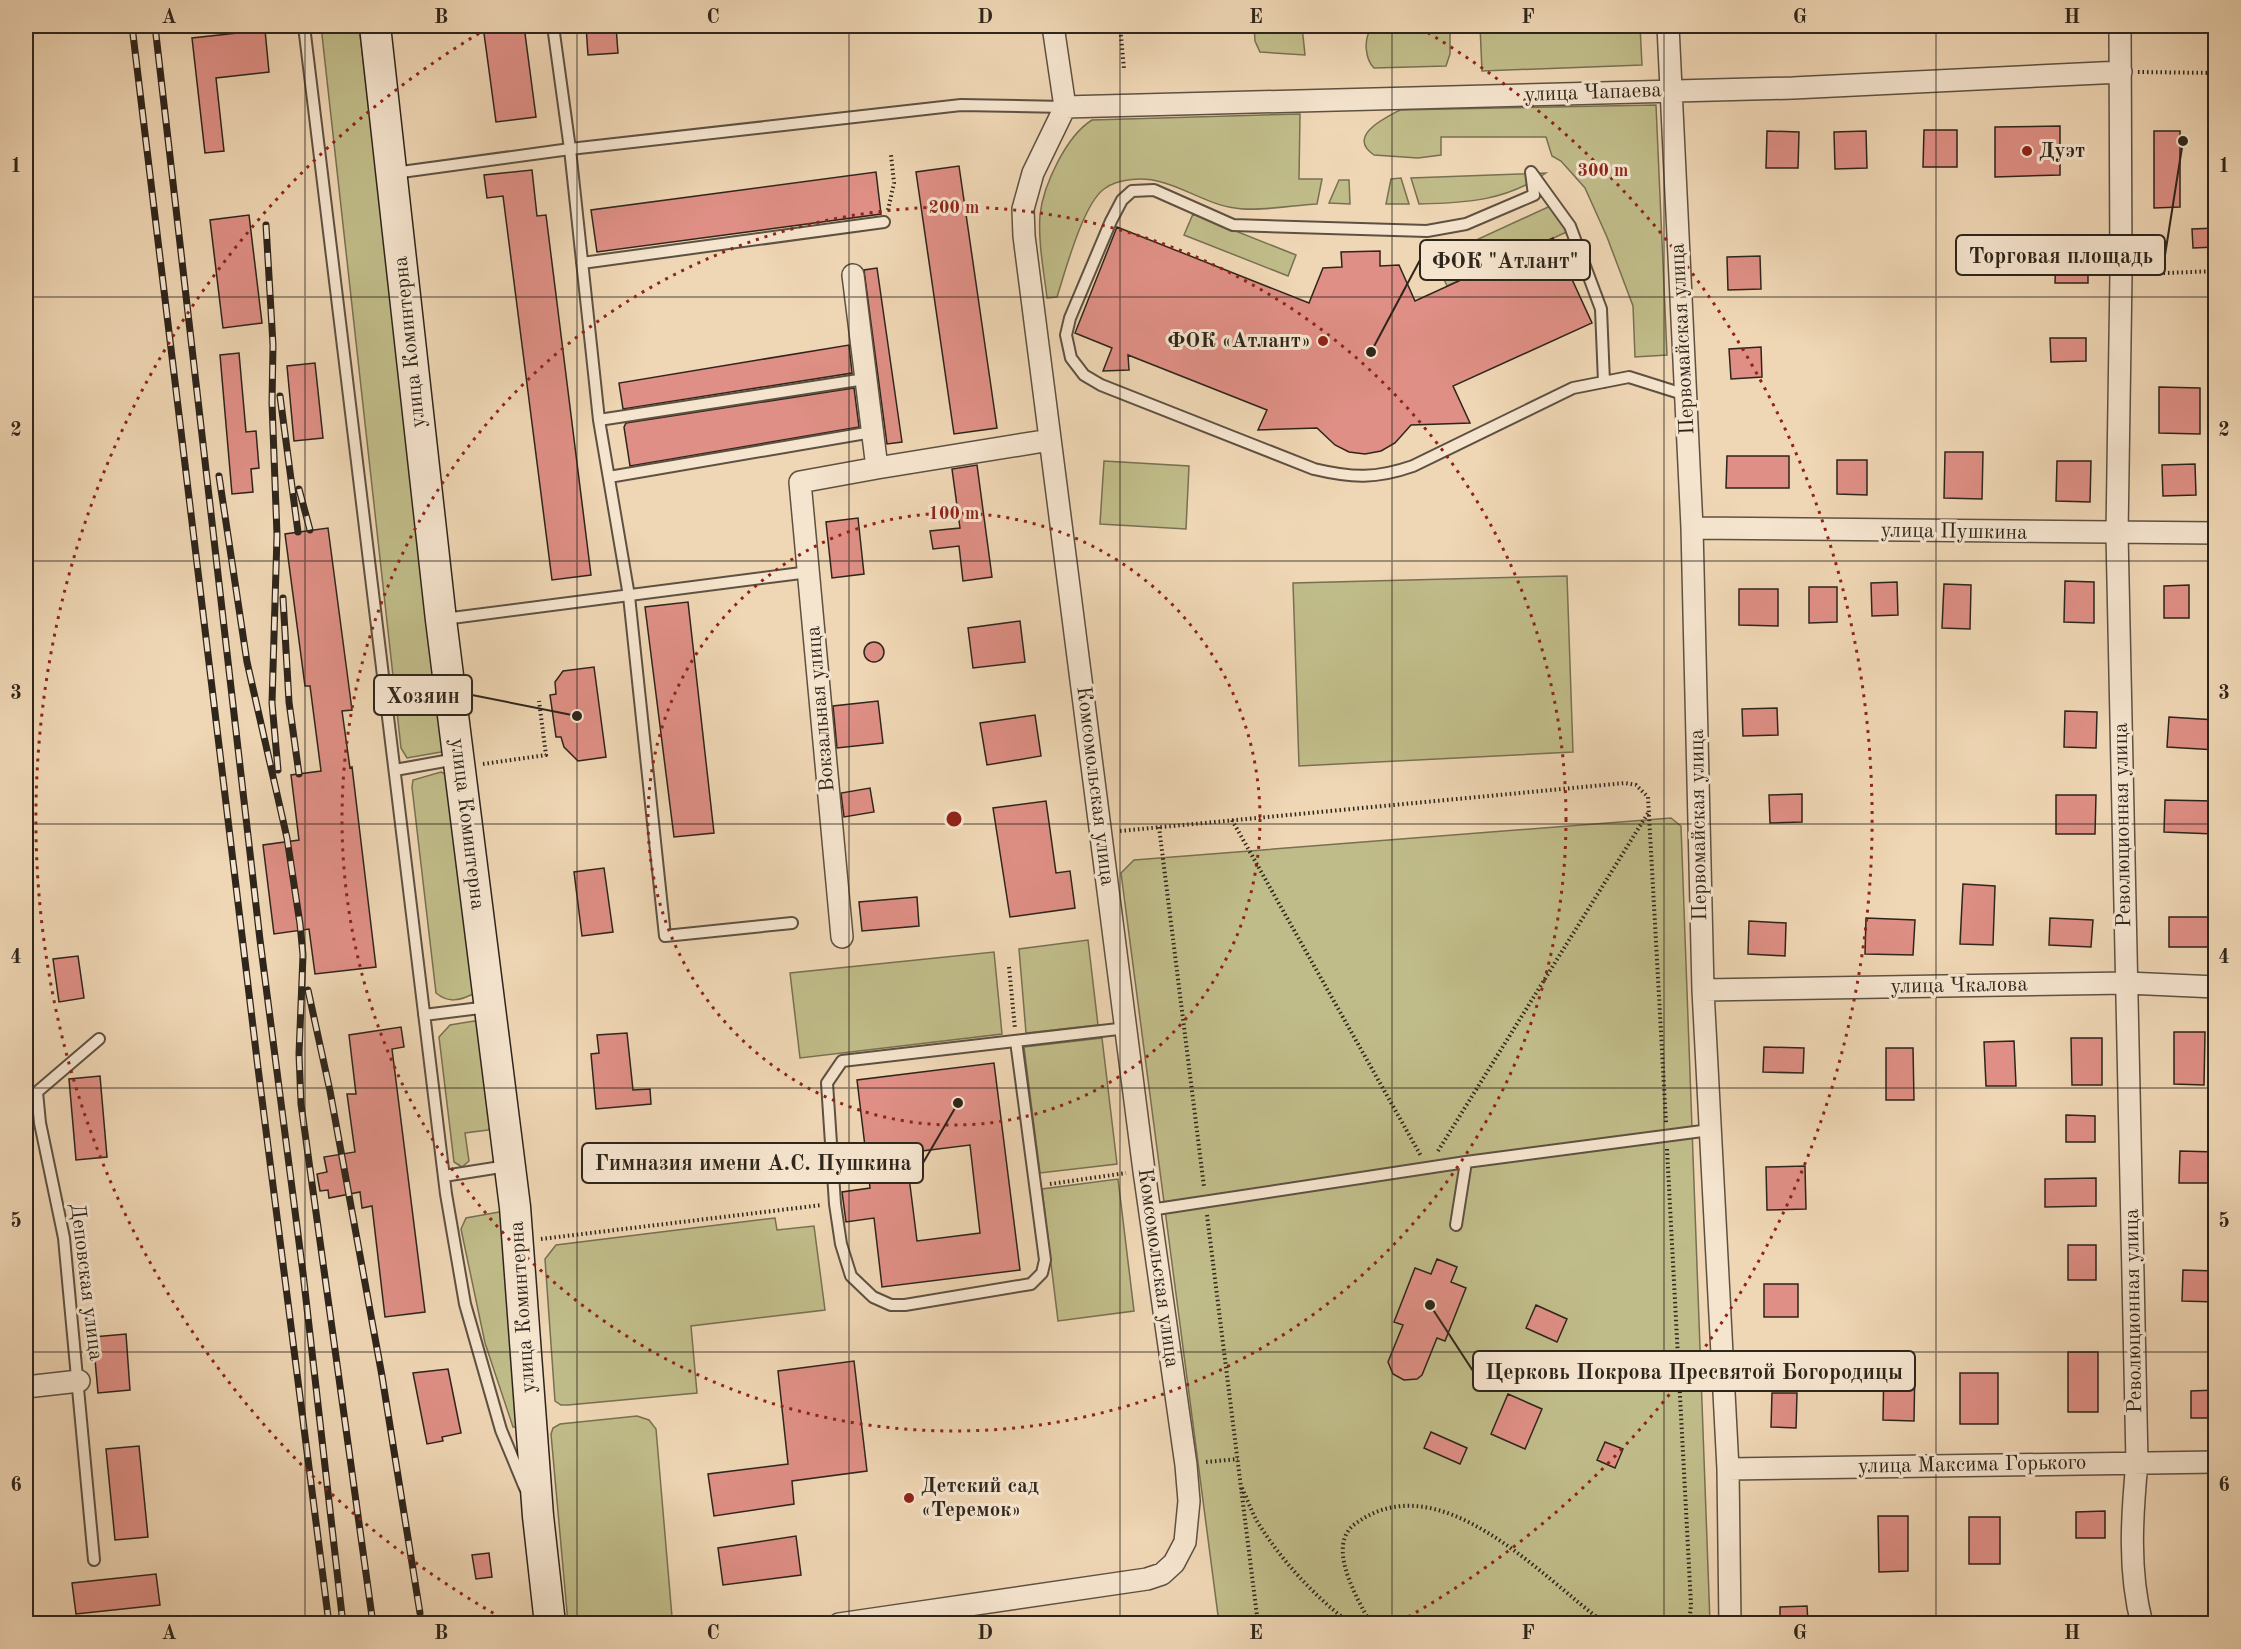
<svg xmlns="http://www.w3.org/2000/svg" width="2241" height="1649" viewBox="0 0 2241 1649" font-family="'Old Standard TT',serif">
  <rect width="100%" height="100%" fill="#efd6b4"/>
  <filter id="stains"><feTurbulence type="fractalNoise" baseFrequency=".00333" numOctaves="4"/><feColorMatrix values="0 0 0 0 .2 0 0 0 0 .09 0 0 0 0 .02 0 0 0 .5 -.17"/></filter>
  <radialGradient id="worn" r=".72"><stop offset=".6" stop-color="#630" stop-opacity="0"/><stop offset="1" stop-color="#630" stop-opacity=".3"/></radialGradient>
  <path fill="#c0bc89" stroke="#777052" stroke-width="1.5" d="M321,26H359L445,743L441,752L407,758L401,748Z
    M1254,26H1302L1305,55L1260,52L1255,41Z
    M1383,26H1450V54L1446,66L1374,68C1365,59 1363,38 1372,28Z
    M1480,26H1640L1642,65L1482,71Z
    M1656,105L1667,355L1635,357L1633,306L1607,237L1585,188L1561,161L1552,156L1546,137H1441V155L1418,158L1374,155C1346,136 1385,118 1400,110Z
    M1300,114L1299,179H1322L1317,204C1294,205 1256,212 1235,208C1210,205 1185,188 1161,182C1145,177 1118,178 1104,189C1083,204 1065,272 1057,297L1047,298C1044,272 1038,243 1040,215C1043,186 1066,136 1092,120Z
    M1546,173C1506,201 1466,203 1419,204L1411,178Z
    M1401,178L1409,204H1386L1391,179Z
    M1339,180H1349L1350,204L1329,203Z
    M1559,202L1571,230L1447,286L1435,259Z
    M1193,214L1296,255L1288,276L1184,235Z
    M1104,461L1189,466L1186,529L1100,524Z
    M1567,576L1573,752L1299,766L1293,583Z
    M441,772L447,775L473,994C459,1001 448,1003 436,993L412,787L413,780Z
    M1671,818L1681,826L1710,1623H1219L1121,873L1134,860Z
    M1088,940L1098,1025L1026,1033L1019,949Z
    M994,952L1002,1034L800,1058L790,973Z
    M474,1021L482,1024L492,1126L488,1130L465,1133L469,1161L462,1167L454,1162L439,1037L450,1025Z
    M1102,1038L1117,1164L1040,1173L1024,1047Z
    M1118,1179L1134,1311L1058,1321L1042,1189Z
    M499,1212L506,1213L518,1427H513L485,1343L461,1229L466,1218Z
    M775,1218L777,1230L814,1226L825,1310L691,1326L697,1393L568,1405H561L555,1401L545,1259L556,1245Z
    M637,1416L649,1420L656,1429L672,1617L665,1623H568L551,1434L553,1428L560,1424Z"/>
  <path fill="#df8f85" stroke="#2e251b" stroke-width="1.5" fill-rule="evenodd" d="M483,26H524L536,117L496,122Z
    M586,26H616L618,53L588,55Z
    M265,30L269,72L216,78L224,151L205,153L192,38Z
    M2060,126V175L1995,177V127Z
    M1924,130H1957V167H1923Z
    M1767,131L1799,132L1798,168H1766Z
    M1866,131L1867,168L1835,169L1834,132Z
    M2154,131H2180V207L2154,208Z
    M959,166L997,428L954,434L916,172Z
    M532,170L537,216L546,215L591,575L552,580L503,196L487,198L484,175Z
    M876,172L881,214L597,252L591,210Z
    M249,215L262,323L223,328L210,220Z
    M1117,227L1309,303L1323,268L1342,267L1341,252L1380,251V266L1399,265L1415,301L1553,238L1592,323L1453,386L1470,423L1411,425L1395,443L1381,451L1365,454L1349,452L1335,445L1317,428L1258,430L1267,410L1128,355L1129,370L1103,371L1112,348L1075,333Z
    M2216,228V247L2193,248L2192,229Z
    M1760,256L1761,289L1728,290L1727,257Z
    M2056,257L2088,258V283H2055Z
    M877,268L902,442L887,444L864,270Z
    M2050,338H2086V361L2051,362Z
    M849,345L852,373L623,409L619,383Z
    M1761,347L1762,377L1731,379L1729,349Z
    M239,353L246,432L256,431L259,468L251,469L253,492L232,494L220,355Z
    M315,363L323,438L294,441L287,366Z
    M2159,387L2200,388V434L2159,433Z
    M854,388L859,427L630,466L624,427L626,423Z
    M1945,452H1983L1982,499L1944,498Z
    M1727,456H1789V488H1726Z
    M1837,460H1867V495L1837,494Z
    M2057,461H2091L2090,502L2056,501Z
    M2195,464L2196,495L2163,496L2162,465Z
    M977,465L992,577L963,581L959,546L933,549L930,531L960,528L952,469Z
    M858,518L864,574L832,578L826,522Z
    M328,528L352,710L342,711L350,768L352,767L376,967L315,974L309,929L274,934L263,845L299,840L291,775L321,771L310,686H305L285,534Z
    M2065,581L2094,582V623L2064,622Z
    M1897,582L1898,615L1872,616L1871,583Z
    M1944,584L1971,585L1970,629L1942,628Z
    M2189,585V618H2164V586Z
    M1809,587H1837V622L1809,623Z
    M1739,589H1778V626L1739,625Z
    M688,602L714,833L674,837L645,607Z
    M1020,621L1025,662L973,668L968,628Z
    M864 652a10 10 0 1 1 20 0a10 10 0 1 1-20 0Z
    M594,667L606,757L578,761L564,747L561,737H556L550,695L556,694L555,682L563,671Z
    M878,701L883,743L837,748L833,706Z
    M1777,708L1778,735L1743,736L1742,709Z
    M2065,711L2097,712L2096,748L2064,747Z
    M1035,715L1041,756L987,765L980,723Z
    M2169,717L2216,720V750L2167,747Z
    M870,788L874,812L844,817L841,793Z
    M1802,794V822L1770,823L1769,795Z
    M2056,795H2096L2095,834H2056Z
    M2165,800L2214,801V834L2164,832Z
    M1046,801L1056,873L1070,871L1075,908L1010,917L993,808Z
    M604,868L613,932L582,936L574,872Z
    M1963,884L1995,886L1993,945L1960,944Z
    M917,897L919,926L862,931L859,902Z
    M2169,917H2216V947H2169Z
    M1866,918L1915,920L1913,955L1865,954Z
    M2050,918L2093,920L2091,947L2049,945Z
    M1749,921L1786,923L1785,956L1748,954Z
    M78,956L84,998L59,1002L53,959Z
    M401,1027L404,1047L392,1049L425,1312L385,1317L372,1206L362,1208L360,1192L329,1198L328,1190L320,1191L317,1174L327,1172L324,1157L355,1152L347,1094H356L349,1035Z
    M2174,1032H2205L2204,1085L2174,1084Z
    M627,1033L633,1090L650,1089L651,1104L596,1109L591,1054L599,1053L597,1035Z
    M2071,1038H2102V1085H2072Z
    M2014,1041L2016,1086H1986L1984,1042Z
    M1764,1047L1804,1048L1803,1073L1763,1072Z
    M1886,1048H1913L1914,1100H1886Z
    M994,1063L1020,1270L882,1287L874,1218L846,1222L842,1192L870,1188L857,1080ZM970,1145L980,1233L917,1241L906,1153Z
    M100,1076L107,1157L76,1160L69,1079Z
    M2066,1115L2095,1116V1142H2066Z
    M2180,1151L2216,1152V1183H2179Z
    M1805,1166L1806,1209L1767,1210L1766,1167Z
    M2096,1178V1206L2045,1207V1179Z
    M2068,1245H2096V1280H2068Z
    M1437,1259L1457,1267L1451,1282L1466,1288L1445,1341L1437,1338L1422,1375L1417,1379L1404,1380L1393,1374L1388,1362L1403,1325L1394,1322L1415,1268L1431,1274Z
    M2183,1270L2216,1271V1302L2182,1301Z
    M1764,1284H1798V1317H1764Z
    M1536,1305L1567,1319L1557,1342L1526,1328Z
    M126,1334L130,1390L98,1393L93,1337Z
    M2068,1352H2098V1412H2068Z
    M1884,1360L1915,1361L1914,1421L1883,1420Z
    M854,1361L867,1471L792,1481L794,1504L714,1516L708,1474L788,1464L778,1371Z
    M448,1369L461,1433L442,1437L443,1441L427,1444L413,1373Z
    M1960,1373H1998V1424H1960Z
    M2216,1390V1418H2191V1391Z
    M1772,1393H1797L1796,1428L1771,1427Z
    M1508,1394L1542,1409L1525,1449L1491,1434Z
    M1431,1432L1467,1448L1460,1464L1424,1448Z
    M1605,1442L1623,1449L1615,1468L1597,1460Z
    M139,1446L148,1537L115,1540L106,1449Z
    M2105,1511V1538H2076V1512Z
    M1878,1516H1908V1571L1879,1572Z
    M1969,1517H2000V1564H1969Z
    M796,1536L801,1575L723,1585L718,1548Z
    M489,1553L492,1577L476,1579L472,1555Z
    M156,1574L160,1605L76,1614L72,1583Z
    M1807,1606L1808,1623H1780V1607Z"/>
  <g fill="none" stroke-linecap="round" stroke-linejoin="round">
    <g stroke="#5e5141" stroke-width="14">
      <path id="lane" d="M304,26L446,1194L465,1304L501,1430L525,1488
        M553,26L570,149L599,420L629,596L665,936L792,923
        M394,173L570,149L961,105L1065,107
        M582,263L884,222
        M1604,382L1601,309L1570,226L1531,172L1534,195L1466,224L1427,231L1233,225L1154,190L1132,191L1122,200L1111,221L1070,318L1066,335L1071,358L1084,375L1101,385L1314,469C1352,478 1376,479 1413,466L1573,388L1629,377L1686,395
        M599,420L865,379
        M609,477L872,432
        M444,619L809,572
        M395,770L456,759
        M424,1015L488,1007
        M1016,1041L1045,1260L1042,1273L1031,1284L905,1305H891L873,1297L851,1276L841,1244L835,1204L827,1083L842,1061L1127,1028
        M444,1176L507,1166
        M1150,1210L1466,1162
        M1456,1225L1466,1162L1710,1130
        M94,1560L64,1238L40,1123L37,1092L99,1039"/>
    </g>
    <g stroke="#5e5141" stroke-width="24">
      <path id="street" d="M1668,26L1692,528L1703,990L1728,1469L1730,1624
        M2120,26L2121,274L2117,534L2137,1462C2132,1515 2128,1571 2142,1624
        M1065,107L1793,88L2121,72
        M853,275L877,468L1050,440
        M1692,528L2216,533
        M842,937L800,482L877,468
        M1703,990L2127,983L2216,987
        M26,1387L79,1381
        M1728,1469L2216,1462
        M839,1624L1147,1579L1162,1574L1174,1563L1185,1542L1189,1501L1186,1465L1144,1171L1024,236L1023,209L1033,173L1065,107L1053,26"/>
    </g>
    <g stroke="#2e251b" stroke-width="33">
      <path id="secondary" d="M375,26L441,620L515,1207L538,1516L550,1624"/>
    </g>
    <path stroke="#2e251b" stroke-width="4" stroke-dasharray="1.5 3" stroke-linecap="butt" d="M1120,26L1124,69
      M2138,72L2216,73
      M888,210L894,183L891,155
      M2141,274L2216,271
      M483,764L546,755L539,701
      M1232,820L1421,1156
      M1159,827L1204,1187
      M1120,831L1625,783L1636,785L1648,797L1666,1123
      M1009,967L1015,1029
      M1667,1149L1691,1605L1689,1624
      M1438,1151L1648,813
      M1050,1184L1126,1173
      M1207,1215L1258,1624
      M541,1239L822,1205
      M1206,1462L1238,1459
      M1242,1488C1248,1500 1252,1514 1260,1526C1283,1562 1316,1598 1351,1624
      M1371,1624C1358,1600 1325,1546 1355,1524C1440,1461 1542,1578 1606,1624"/>
    <use href="#lane" stroke="#f5e4ce" stroke-width="10"/>
    <use href="#street" stroke="#f5e4ce" stroke-width="21"/>
    <use href="#secondary" stroke="#f5e4ce" stroke-width="30"/>
    <g stroke="#2e251b" stroke-width="7">
      <path id="rail" d="M132,26L258,1068L329,1624
        M155,26L260,940L303,1273L343,1624
        M266,225L273,345L272,403L277,535L272,703L278,770
        M280,396L298,532
        M219,476L247,662L287,838L300,924L303,955L299,1054L301,1104L373,1624
        M299,489L310,530
        M283,598L289,702L299,774
        M308,990L330,1091L382,1376L420,1613"/>
    </g>
    <use href="#rail" stroke="#f5e4ce" stroke-width="4.5" stroke-dasharray="14" stroke-linecap="butt"/>
  </g>
  <path fill="none" stroke="#2e251b" stroke-width="1.5" stroke-opacity="0.55" d="M305,26V1624M577,26V1624M849,26V1624M1120,26V1624M1392,26V1624M1664,26V1624M1936,26V1624M26,297H2216M26,561H2216M26,824H2216M26,1088H2216M26,1352H2216"/>
  <g fill="none" stroke="#8f2418" stroke-width="3" stroke-dasharray="3 6">
    <circle cx="954" cy="819" r="306"/>
    <circle cx="954" cy="819" r="612"/>
    <path d="M509 1622A918 918 0 0 1 488 28M1420 28A918 918 0 0 1 1399 1622"/>
  </g>
  <g fill="#8f2418" stroke="#f5e4ce" stroke-width="2">
    <circle cx="2027" cy="151" r="6"/>
    <circle cx="1323" cy="341" r="6"/>
    <circle cx="909" cy="1498" r="6"/>
  </g>
  <g text-anchor="middle" dominant-baseline="central" stroke-width="6" stroke-linejoin="round" paint-order="stroke">
    <g font-size="21" fill="#2e251b" stroke="#f5e4ce">
      <text transform="translate(1593 93) rotate(-2)">улица Чапаева</text>
      <text transform="translate(1683 339) rotate(-93)">Первомайская улица</text>
      <text transform="translate(410 342) rotate(-96)">улица Коминтерна</text>
      <text transform="translate(1954 532) rotate(1)">улица Пушкина</text>
      <text transform="translate(821 709) rotate(-95)">Вокзальная улица</text>
      <text transform="translate(1095 786) rotate(83)">Комсомольская улица</text>
      <text transform="translate(467 824) rotate(83)">улица Коминтерна</text>
      <text transform="translate(1699 825) rotate(-91)">Первомайская улица</text>
      <text transform="translate(2123 825) rotate(-91)">Революционная улица</text>
      <text transform="translate(1959 986) rotate(-1)">улица Чкалова</text>
      <text transform="translate(1158 1268) rotate(82)">Комсомольская улица</text>
      <text transform="translate(86 1282) rotate(83)">Деповская улица</text>
      <text transform="translate(523 1307) rotate(-94)">улица Коминтерна</text>
      <text transform="translate(2134 1311) rotate(-91)">Революционная улица</text>
      <text transform="translate(1972 1465) rotate(-1)">улица Максима Горького</text>
    </g>
    <g font-size="21" font-weight="bold" fill="#2e251b" stroke="#f5e4ce" text-anchor="start">
      <text x="2039" y="151">Дуэт</text>
      <text x="1311" y="341" text-anchor="end">ФОК «Атлант»</text>
      <text x="921" y="1486">Детский сад<tspan x="921" dy="24">«Теремок»</tspan></text>
    </g>
  </g>
  <circle cx="954" cy="819" r="9" fill="#8f2418" stroke="#f5e4ce" stroke-width="3"/>
  <g font-size="18" text-anchor="middle" font-weight="bold" fill="#8f2418" stroke="#f5e4ce" stroke-width="6" stroke-linejoin="round" paint-order="stroke">
    <text x="1603" y="176">300 m</text>
    <text x="954" y="213">200 m</text>
    <text x="954" y="519">100 m</text>
  </g>
  <path fill="none" stroke="#2e251b" stroke-width="2" d="M2183 141L2165 255M1371 352L1420 260M577 716L472 695M958 1103L923 1163M1430 1305L1473 1371"/>
  <g fill="#2e251b" stroke="#f5e4ce" stroke-width="2">
    <circle cx="2183" cy="141" r="6"/>
    <circle cx="1371" cy="352" r="6"/>
    <circle cx="577" cy="716" r="6"/>
    <circle cx="958" cy="1103" r="6"/>
    <circle cx="1430" cy="1305" r="6"/>
  </g>
  <g fill="#f5e4ce" stroke="#2e251b" stroke-width="2">
    <rect x="1956" y="235" width="209" height="40" rx="6"/>
    <rect x="1420" y="240" width="170" height="40" rx="6"/>
    <rect x="374" y="675" width="98" height="40" rx="6"/>
    <rect x="582" y="1143" width="341" height="40" rx="6"/>
    <rect x="1473" y="1351" width="442" height="40" rx="6"/>
  </g>
  <g font-size="22" text-anchor="middle" font-weight="bold" fill="#2e251b">
    <text x="2061" y="263">Торговая площадь</text>
    <text x="1505" y="268">ФОК "Атлант"</text>
    <text x="423" y="703">Хозяин</text>
    <text x="753" y="1170">Гимназия имени А.С. Пушкина</text>
    <text x="1694" y="1379">Церковь Покрова Пресвятой Богородицы</text>
  </g>
  <rect width="2241" height="1649" fill="none" stroke="#efd6b4" stroke-width="66"/>
  <rect x="33" y="33" width="2175" height="1583" fill="none" stroke="#2e251b" stroke-width="2"/>
  <g font-size="20" text-anchor="middle" font-weight="bold" fill="#2e251b">
    <text x="169" y="23">A</text>
    <text x="441" y="23">B</text>
    <text x="713" y="23">C</text>
    <text x="985" y="23">D</text>
    <text x="1256" y="23">E</text>
    <text x="1528" y="23">F</text>
    <text x="1800" y="23">G</text>
    <text x="2072" y="23">H</text>
    <text x="16" y="172">1</text>
    <text x="2224" y="172">1</text>
    <text x="16" y="436">2</text>
    <text x="2224" y="436">2</text>
    <text x="16" y="699">3</text>
    <text x="2224" y="699">3</text>
    <text x="16" y="963">4</text>
    <text x="2224" y="963">4</text>
    <text x="16" y="1227">5</text>
    <text x="2224" y="1227">5</text>
    <text x="16" y="1491">6</text>
    <text x="2224" y="1491">6</text>
    <text x="169" y="1639">A</text>
    <text x="441" y="1639">B</text>
    <text x="713" y="1639">C</text>
    <text x="985" y="1639">D</text>
    <text x="1256" y="1639">E</text>
    <text x="1528" y="1639">F</text>
    <text x="1800" y="1639">G</text>
    <text x="2072" y="1639">H</text>
  </g>
  <rect width="100%" height="100%" filter="url(#stains)"/>
  <rect width="100%" height="100%" fill="url(#worn)"/>
</svg>
